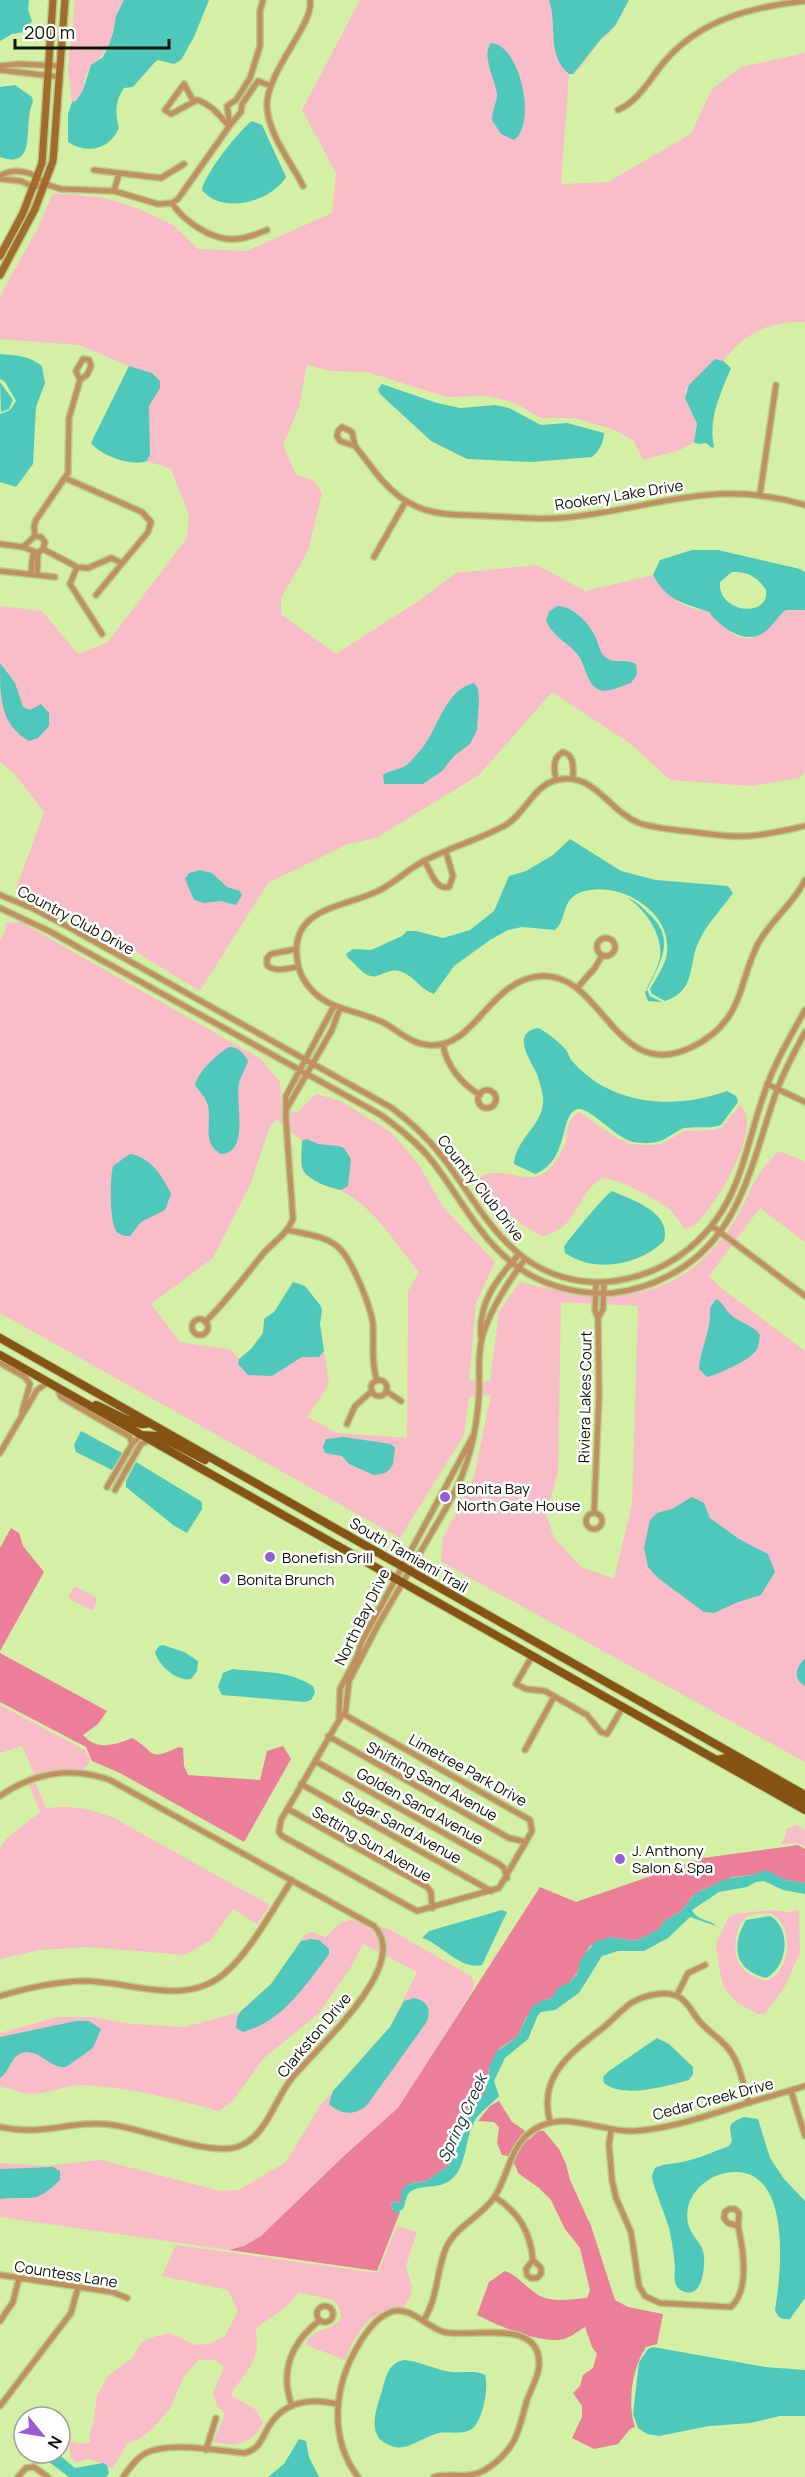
<svg xmlns="http://www.w3.org/2000/svg" width="805" height="2477" viewBox="0 0 805 2477" font-family="Manrope,sans-serif">
  <rect width="100%" height="100%" fill="#d4f0a5"/>
  <path fill="#f8bdc9" fill-rule="evenodd" d="M75,0H124L116,16L113,33L108,47L86,74L83,90L76,101L72,102L68,69Z
    M360,0H629L609,34L601,39L582,65L573,74H569L561,184L608,182L691,134L712,89L741,67L805,53V322C769,321 746,332 723,361L715,359L686,390L685,398L697,425L694,442L680,450L643,460L634,441L615,430L575,418H541L513,402L487,396L447,397L367,372L331,371L307,365L299,407L283,445L296,475L313,480L322,493L308,551L281,598V614L336,654L417,602L456,573L537,565L585,591L653,575C662,590 678,605 695,609C700,610 705,609 709,612C719,620 731,638 746,638C765,638 773,620 786,610H805V772L800,778L750,786L670,780L631,744L552,692L479,775L376,838L348,844L268,883L200,991C140,955 81,914 16,889L44,812L13,772L0,762V606L42,611L78,654L108,642L187,538L189,515L171,469L147,461L150,454L149,406L160,388L159,381L152,373L129,366L79,345L0,339V296L38,228L53,193L102,197L137,208L173,225L198,249L247,251L332,213L336,173L302,110Z
    M21,922L261,1059L280,1082L282,1111L298,1112L316,1094L341,1101L392,1133L419,1165L443,1207L495,1262L476,1303L469,1380L490,1381L499,1311L520,1282C607,1304 676,1307 732,1225C743,1209 748,1192 758,1176C763,1167 772,1159 778,1151L802,1160L805,1163V1242L760,1208L709,1276L721,1288L805,1351V1762L441,1562L443,1538L474,1477L491,1395L469,1397L464,1435L400,1538L0,1313V940L5,932V923ZM276,1119L302,1141C302,1149 300,1162 302,1169C308,1182 332,1186 342,1191C375,1208 396,1245 419,1272L408,1291L407,1438L337,1433L307,1417L329,1384L324,1351L319,1357H302L272,1376L238,1364L239,1359L231,1350L180,1342L151,1304L213,1258L250,1185L269,1129ZM561,1302L638,1306L632,1504L614,1579L581,1567L554,1538L546,1514L558,1473Z
    M740,1105C766,1125 713,1212 692,1227L684,1228C680,1222 675,1215 670,1210C661,1202 613,1175 602,1179C585,1186 577,1214 564,1226C558,1231 550,1233 543,1237L521,1224L477,1186L479,1178C501,1163 526,1187 546,1172C554,1165 561,1154 565,1145C569,1131 565,1120 579,1112L617,1138L631,1144L649,1145L661,1144L684,1131L715,1130L722,1127Z
    M77,1587L97,1598L94,1609L91,1610L70,1599L69,1596L73,1588Z
    M0,1705L85,1750L90,1759L88,1765L82,1770L67,1769L41,1772L45,1779L35,1782L46,1808C72,1805 90,1808 114,1818L270,1905L257,1924L233,1909L211,1940L185,1955L88,1947L40,1950L0,1959V1848L6,1839L40,1812L26,1777L34,1773L22,1746L0,1753Z
    M796,1825L805,1830V1846L797,1843L781,1844L786,1835V1829Z
    M772,1910L789,1912L798,1910L799,1912L800,1953L783,1990L765,2013L757,2014L736,2002L725,1989L721,1978L716,1944L728,1918L735,1914ZM770,1913C795,1925 792,1971 766,1981C739,1973 732,1960 737,1934C738,1928 741,1921 746,1917C753,1913 762,1914 770,1913Z
    M355,1919L391,1930L471,1976L474,1982L473,1989L399,2108L346,2154L261,2236L244,2246L229,2250L0,2217V2163L44,2166L101,2160L220,2191L239,2190L286,2162L320,2106L390,2027L417,1972L363,1944L351,1967L319,2013L263,2059L232,2102L219,2111C174,2099 129,2087 82,2085C65,2085 49,2094 32,2094C21,2094 11,2088 0,2087V2033L58,2017H93L133,2024L185,2027L240,2012L271,1984L305,1935L311,1932L326,1937L341,1922Z
    M397,2226L417,2232L406,2266L412,2287L410,2298L403,2308C371,2307 356,2333 345,2360L306,2345C310,2322 359,2334 334,2300L298,2292C286,2312 270,2315 255,2330C263,2358 245,2372 232,2393V2396L255,2409L263,2422C254,2444 234,2448 213,2442L225,2415L223,2411L217,2407L213,2393L224,2367L216,2360H198L184,2376L170,2409L150,2431L139,2439L127,2444L113,2468L90,2459L76,2462L71,2458L69,2441L82,2444L90,2442V2432L93,2424L97,2395L108,2376L131,2359L142,2342L156,2336L169,2333L196,2345L209,2344L225,2336L238,2311L228,2290L162,2276L176,2245L378,2273Z"/>
  <path fill="#eb7e99" d="M11,1528L19,1533L23,1546L44,1572L0,1651V1548Z
    M0,1653L107,1711L98,1724L83,1735C97,1751 114,1745 132,1738C157,1752 146,1762 179,1747L183,1748L184,1766L188,1775L260,1780L267,1751L283,1746L291,1759L244,1842L120,1773L92,1761L86,1747L0,1702Z
    M798,1845L805,1849V1883L786,1880L766,1871L753,1875L732,1877L700,1891L693,1896L681,1911L665,1921L659,1929L636,1941L610,1937L590,1946L580,1964L577,1973L569,1983L559,1988L550,1999L543,2000L527,2016L517,2037L500,2048L489,2069L485,2092L459,2128L449,2165L427,2181L412,2183L401,2192V2203L391,2202L393,2211L400,2212L377,2271L229,2250L244,2246L261,2236L346,2154L398,2108L540,1887L576,1902L703,1858Z
    M499,2101L512,2122L524,2130L529,2140L538,2131H544L559,2149L566,2164L570,2180L591,2226L615,2300L628,2307L663,2314L657,2344L646,2347C632,2368 627,2404 635,2427L630,2429L618,2444L594,2449L572,2438L582,2417V2406L573,2393L580,2386L583,2375L593,2368L597,2354L592,2347L585,2327C578,2331 571,2337 564,2339C541,2345 497,2325 477,2315L489,2282L505,2271C519,2276 527,2289 540,2296C554,2303 571,2299 587,2298L590,2290L580,2248L565,2229L551,2200L539,2188L518,2173L515,2165L508,2156L502,2155L497,2143L499,2127L494,2122L478,2121L490,2106Z"/>
  <path fill="#4ec8bb" fill-rule="evenodd" d="M0,0H29L28,10L32,21L24,32L12,34L0,41Z
    M124,0H209L194,37L181,60L174,64L158,60L155,62L133,87L124,88C115,101 115,113 119,128C110,149 88,155 68,142V114L72,102L76,101L83,90L91,65L103,57L108,47L113,33L116,16Z
    M549,0H629L615,26L601,39L573,74H569C546,55 558,26 549,0Z
    M491,43C521,45 537,125 514,140L501,134L492,120C492,111 496,104 497,96C498,84 480,57 491,43Z
    M15,85L32,97L33,102C22,123 39,171 0,157V87Z
    M252,121L262,125L286,177C271,202 222,215 202,190C204,175 239,130 252,121Z
    M0,354C15,355 30,356 42,366L45,383L36,407L33,464L16,487L0,482V414L10,410L16,401L5,382L0,379Z
    M715,359L723,361L731,368C720,395 708,418 714,447L712,448L706,443L698,444L694,442L697,424L685,398L689,385Z
    M129,366L152,373L160,381V388L149,406L150,454L147,461C133,467 101,456 91,443Z
    M0,382L13,400L9,409L1,412Z
    M382,384L437,403L460,408L495,405L509,408L541,425L567,423L604,433C604,441 599,452 592,457L531,462L467,459L431,441L380,394L378,389Z
    M692,550H718L800,569L805,572V610H786C778,616 774,624 766,631C747,647 721,628 709,612C682,602 668,602 653,575L660,560ZM732,572C747,571 758,577 766,590C770,619 717,613 720,582Z
    M557,606C571,605 588,622 594,634C598,641 599,651 604,656C613,665 625,658 636,664L637,674L631,683C623,685 608,693 600,690C586,685 586,665 578,655C567,641 556,640 546,621L549,612Z
    M0,663L15,683L23,707L30,710L41,704L49,713V726L38,738L29,741C0,724 0,698 0,663Z
    M474,683L478,688L479,701L477,730L470,744L454,756L442,771L423,784H384L383,775C390,770 399,770 405,766C410,763 415,756 419,752C439,730 443,691 474,683Z
    M570,839L621,871L656,880L728,886L733,893C722,909 708,922 700,939C687,963 698,990 665,1001L652,994L650,989C656,978 666,965 667,952C672,910 616,878 579,893C561,901 567,920 555,930L522,927L508,930L490,940L454,966L434,994C421,990 415,977 402,972C388,966 380,979 370,976C362,974 355,963 348,958L346,954L353,949L371,950L402,936L407,931H416L443,938L470,930L494,911L509,876L526,871L553,855Z
    M200,870L212,873L227,887L240,891L242,895L236,905L221,901L204,903L194,900L185,879L189,873Z
    M626,897C636,901 641,906 649,914C677,940 660,961 647,990L650,996L662,1002L648,1001L645,993C649,983 655,973 659,962C666,939 646,909 626,897Z
    M538,1028C544,1030 562,1044 566,1050C569,1054 569,1058 573,1062C612,1106 675,1110 727,1091L736,1096L738,1102L721,1125C709,1129 696,1126 684,1128C678,1130 674,1134 668,1137C658,1144 645,1144 633,1142C616,1138 590,1107 578,1109C559,1113 570,1161 535,1174L514,1164C515,1138 546,1124 543,1097C542,1090 539,1080 537,1074C531,1061 510,1033 538,1028Z
    M229,1047C238,1047 244,1053 248,1061C246,1069 241,1075 239,1083C235,1104 250,1153 221,1154C201,1143 212,1124 208,1106C207,1098 199,1092 195,1085C198,1072 217,1054 229,1047Z
    M307,1139L318,1144L339,1146L344,1148L351,1159L348,1186L341,1190C330,1188 309,1181 303,1170C300,1163 302,1149 302,1141Z
    M130,1154C150,1157 163,1176 171,1194L165,1210L141,1222L130,1236C125,1236 121,1236 117,1232C109,1223 110,1178 113,1166Z
    M612,1191C632,1200 672,1212 664,1241C639,1265 596,1274 565,1253L564,1247C568,1240 607,1193 612,1191Z
    M293,1282L305,1286L320,1305L322,1310L320,1324L324,1351L319,1357H302L272,1376L248,1375L238,1364L239,1359L251,1349L263,1333L264,1319L274,1312Z
    M716,1299C724,1303 724,1309 730,1314C739,1323 752,1324 760,1335C759,1339 759,1346 757,1349C750,1361 720,1373 707,1377L699,1369C700,1348 712,1330 710,1308Z
    M81,1431L122,1453L112,1470L76,1452L74,1445Z
    M344,1437L391,1444L395,1448L393,1464L390,1469L385,1473L374,1475L349,1464L342,1456L325,1453L323,1447L326,1439Z
    M136,1462L202,1502V1509L187,1533L173,1525L126,1487V1481Z
    M692,1497L704,1503L710,1518L739,1539L768,1554L775,1572L761,1595L738,1602L714,1613L704,1612L658,1578L648,1567L644,1548L650,1520L657,1513L672,1509Z
    M163,1645L184,1652L198,1661L197,1671L191,1679C177,1682 158,1665 155,1652L159,1646Z
    M805,1658V1686C792,1678 796,1668 805,1658Z
    M233,1669C262,1673 286,1669 313,1686L315,1693L311,1700L305,1702L222,1695L218,1687L223,1673Z
    M766,1870L786,1880L805,1883V1894L783,1890L764,1881L756,1882L747,1887L719,1892L692,1910C697,1921 712,1920 716,1926L690,1917L668,1938L644,1951H618L602,1956L579,1993L555,2010L541,2012L538,2015L528,2039L505,2058L494,2081L499,2096C491,2105 480,2111 474,2122C465,2139 467,2164 453,2178C439,2191 422,2183 410,2192C405,2196 406,2204 403,2209L397,2213L393,2211L391,2202L401,2203V2192L407,2184L427,2181L449,2165L459,2128L485,2092L490,2065L497,2051L517,2037L532,2007L543,2000L550,1999L559,1987L569,1983L577,1974L581,1959L595,1942L610,1937L636,1941L659,1929L665,1921L681,1911L696,1893L729,1878L753,1875Z
    M502,1910L507,1912L505,1916L482,1965C461,1971 439,1942 422,1938L429,1931Z
    M770,1916C792,1928 788,1967 766,1978C734,1970 731,1946 746,1920Z
    M311,1939L319,1940L329,1949V1954C305,1986 283,2021 243,2032L236,2028L237,2018L240,2012L271,1984L301,1941Z
    M414,1998C428,2001 432,2010 426,2023L367,2105C355,2116 341,2115 329,2104L333,2091L390,2027L404,2001Z
    M76,2021H89L101,2029L93,2048L66,2067C51,2069 41,2051 26,2052C10,2054 11,2071 0,2078V2037Z
    M657,2038L669,2044L693,2067V2074L689,2080C667,2086 623,2099 604,2083L603,2077L609,2071Z
    M744,2117L758,2119L770,2158L784,2179L805,2201V2298L790,2319C781,2320 778,2318 775,2310C781,2275 792,2174 737,2172C710,2171 682,2194 688,2224C691,2236 703,2243 704,2256C705,2268 702,2300 683,2291C679,2290 676,2286 675,2282C674,2277 675,2272 675,2268C674,2254 672,2241 669,2228C666,2216 652,2184 652,2176C652,2174 654,2170 655,2168C661,2164 674,2164 682,2162C697,2159 713,2152 729,2146L732,2141C729,2124 728,2124 744,2117Z
    M53,2167L60,2171V2180C33,2206 33,2195 0,2199V2169Z
    M653,2347L765,2367L805,2370V2416H780L751,2423L709,2426L659,2436L647,2434L638,2428L633,2414L639,2362L648,2349Z
    M404,2360C420,2361 435,2370 452,2372C462,2373 477,2370 485,2375C489,2387 483,2417 474,2427C465,2436 450,2431 439,2433C427,2436 416,2444 404,2447C398,2448 392,2447 387,2444C366,2435 377,2406 382,2391C386,2377 388,2363 404,2360Z
    M299,2439L306,2441L309,2457L319,2477H268L284,2464Z
    M37,2453H57L75,2468L103,2463L107,2465L109,2473L106,2477H69Z"/>
  <g fill="none" stroke-linecap="round" stroke-linejoin="round">
    <g stroke="#b4cd8b" stroke-width="8">
      <path id="street" d="M0,66L19,64L61,66
        M0,70L60,77
        M194,102L184,84L165,110L171,114L197,100C211,104 220,116 229,126
        M618,110C640,100 650,78 665,61C701,19 752,7 805,1
        M230,125L241,112L242,104L258,81L271,86
        M94,170L161,178L184,164
        M0,176C15,167 35,172 45,184
        M0,179L21,181L34,187L45,184L61,189L114,191L158,204L172,203L178,199L226,131L230,125L227,106L236,100L250,78L260,46V11L263,0
        M303,186C291,162 268,134 267,106C266,72 315,23 310,0
        M114,191L119,174
        M172,203C183,221 213,241 235,239C246,239 257,234 267,230
        M83,359L89,360L91,366L87,375L80,380L76,371Z
        M342,427L352,432L355,446L340,441L337,436L338,431Z
        M355,446C370,464 381,483 400,497C429,518 456,514 488,516C519,517 549,521 579,516C664,505 718,479 805,505
        M65,478L142,512L151,522L148,532L96,595
        M760,494L776,385
        M35,536L34,526L36,520L68,473L69,418L80,380
        M0,544L23,547L38,553L43,549L45,542L41,537L35,536L23,547
        M43,549L77,567L88,568L111,558L122,563
        M374,557L406,501
        M77,567L70,584L102,634
        M0,571L55,577
        M31,574L33,552
        M37,575L38,553
        M556,780C554,769 552,758 563,752C575,756 573,767 573,779
        M805,826C787,830 767,835 748,836C727,838 705,833 684,831C669,829 653,828 639,823C608,811 594,771 557,780C533,785 525,815 504,826C478,840 448,848 422,862C406,871 394,883 378,891C346,907 291,907 297,957C298,973 306,986 318,996C337,1011 363,1012 384,1023C399,1031 411,1044 429,1045C476,1049 488,980 541,976C603,972 615,1085 692,1047C705,1041 717,1032 727,1019C743,997 745,967 759,942C772,919 795,902 805,880
        M424,861C432,871 434,890 449,887L453,876L446,852
        M0,895L32,908L72,929L392,1108C412,1123 429,1139 444,1159C468,1190 487,1227 517,1252C543,1275 580,1286 615,1281C671,1273 715,1236 736,1183C749,1150 755,1116 768,1083C777,1058 792,1034 805,1010
        M0,908L49,931L381,1115C400,1129 418,1143 432,1161C458,1194 477,1234 510,1261C538,1285 576,1295 612,1293C632,1291 651,1285 668,1276C742,1239 752,1159 777,1090C785,1069 795,1051 805,1032
        M597 947a9 9 0 1 1 18 0a9 9 0 1 1-18 0Z
        M296,949L271,954L267,958V965C275,973 288,968 298,967
        M577,988L594,969L602,956
        M443,1044C446,1066 462,1084 480,1095
        M767,1084L805,1102
        M478 1099a9 9 0 1 1 18 0a9 9 0 1 1-18 0Z
        M287,1108L332,1030L340,1008
        M712,1226L805,1296
        M288,1230C305,1234 328,1236 340,1249C353,1262 371,1307 373,1325C374,1343 371,1363 377,1381
        M598,1318L603,1309L604,1282
        M192 1327a8 8 0 1 1 16 0a8 8 0 1 1-16 0Z
        M205,1322C227,1301 244,1277 263,1254C274,1241 286,1236 293,1219L286,1121V1096L334,1006
        M481,1337C478,1302 497,1279 519,1254
        M0,1363L25,1377L30,1384L22,1412
        M371 1388a8 8 0 1 1 16 0a8 8 0 1 1-16 0Z
        M57,1388L61,1397L130,1437L132,1444
        M386,1391L401,1401
        M347,1424L355,1406L372,1391
        M0,1453L37,1390L48,1382
        M107,1487L132,1444L141,1435
        M115,1490L141,1444L150,1440
        M451,1499C469,1466 477,1431 479,1394C480,1374 477,1354 483,1334C492,1306 508,1283 525,1259
        M586 1521a8 8 0 1 1 16 0a8 8 0 1 1-16 0Z
        M594,1513L599,1396L598,1318L595,1311L596,1282
        M532,1656L516,1684L526,1689L545,1691L587,1715L601,1732L607,1734L623,1707
        M342,1715H345L530,1820L532,1831L499,1888L417,1911L282,1836L279,1832L281,1820Z
        M345,1715L349,1681L378,1625L449,1503
        M339,1719L340,1689L357,1657L362,1641L473,1436
        M328,1736L509,1838L526,1842
        M525,1750L554,1697
        M315,1761L499,1864L504,1868L507,1878
        M301,1784L491,1891
        M0,1796C33,1773 71,1766 110,1780L374,1926C413,1965 315,2049 292,2078C274,2100 267,2137 237,2147C209,2156 144,2129 113,2125C72,2119 43,2137 0,2127
        M288,1809L427,1887L431,1892L432,1908
        M677,1995L688,1973L705,1965
        M0,1996C27,1988 53,1982 81,1981C129,1980 183,2008 224,1974C251,1951 272,1910 292,1880
        M791,2091L805,2136
        M550,2122C538,2078 568,2055 599,2031C611,2022 620,2011 631,2003C645,1995 670,1988 683,2000C690,2006 694,2015 700,2022C708,2031 719,2038 727,2047C740,2062 743,2085 749,2103
        M611,2130L609,2145L612,2180L616,2198L631,2232L639,2286L645,2296L660,2303L731,2307C750,2290 743,2248 738,2226
        M495,2197C519,2213 530,2231 533,2260
        M729,2209H735L739,2213L738,2226L728,2223L724,2218L725,2212Z
        M533,2260L541,2268V2274L537,2278H531L527,2275L526,2269Z
        M0,2275L112,2292L127,2298
        M317 2314a8 8 0 1 1 16 0a8 8 0 1 1-16 0Z
        M0,2321L13,2302L19,2278
        M423,2321C438,2299 436,2272 446,2248C456,2226 479,2218 493,2199C507,2180 509,2151 527,2135C559,2106 597,2132 633,2131C672,2129 711,2114 748,2103C767,2097 786,2092 805,2086
        M0,2406L71,2313L78,2287
        M292,2406C279,2370 292,2342 320,2320
        M206,2450L216,2418
        M18,2477L26,2468L34,2467L48,2477
        M123,2477C130,2468 136,2458 146,2453C170,2441 218,2451 245,2453C261,2448 261,2439 269,2426C285,2400 312,2398 338,2404
        M358,2477C328,2437 334,2385 359,2344C366,2332 377,2317 391,2312C411,2305 425,2327 444,2332C469,2339 542,2316 539,2366C538,2378 531,2389 527,2400C519,2428 518,2444 495,2463C487,2469 480,2474 470,2475C458,2477 447,2473 434,2477"/>
    </g>
    <g stroke="#b4cd8b" stroke-width="10">
      <path id="secondary" d="M0,256L23,213L42,163L53,0
        M0,275L35,209L53,161L65,0"/>
    </g>
    <g stroke="#b4cd8b" stroke-width="10">
      <path id="primary" d="M0,1338L805,1795
        M0,1355L805,1810
        M96,1405C110,1410 137,1429 149,1423
        M142,1435L159,1436L205,1460
        M717,1760L726,1758L732,1761L805,1801"/>
    </g>
    <use href="#street" stroke="#c2905f" stroke-width="5"/>
    <use href="#secondary" stroke="#a46a2b" stroke-width="7"/>
    <use href="#primary" stroke="#875314" stroke-width="8"/>
  </g>
  <g fill="#985cd3" stroke="#fff" stroke-width="2">
    <circle cx="445" cy="1497" r="6"/>
    <circle cx="270" cy="1557" r="6"/>
    <circle cx="225" cy="1579" r="6"/>
    <circle cx="620" cy="1859" r="6"/>
  </g>
  <g text-anchor="middle" dominant-baseline="central" stroke-width="5" stroke-linejoin="round" paint-order="stroke">
    <g font-size="15" fill="#0d1500" stroke="#fff">
      <text transform="translate(619 495) rotate(-9)">Rookery Lake Drive</text>
      <text transform="translate(76 920) rotate(28)">Country Club Drive</text>
      <text transform="translate(481 1188) rotate(52)">Country Club Drive</text>
      <text transform="translate(585 1397) rotate(-89)">Riviera Lakes Court</text>
      <text transform="translate(409 1555) rotate(30)">South Tamiami Trail</text>
      <text transform="translate(362 1617) rotate(-64)">North Bay Drive</text>
      <text transform="translate(468 1770) rotate(29)">Limetree Park Drive</text>
      <text transform="translate(432 1781) rotate(29)">Shifting Sand Avenue</text>
      <text transform="translate(420 1806) rotate(29)">Golden Sand Avenue</text>
      <text transform="translate(402 1827) rotate(29)">Sugar Sand Avenue</text>
      <text transform="translate(372 1844) rotate(30)">Setting Sun Avenue</text>
      <text transform="translate(314 2035) rotate(-50)">Clarkston Drive</text>
      <text transform="translate(713 2099) rotate(-15)">Cedar Creek Drive</text>
      <text transform="translate(66 2274) rotate(9)">Countess Lane</text>
    </g>
    <g font-size="15" fill="#0d1500" stroke="#fff" text-anchor="start">
      <text x="457" y="1488">Bonita Bay<tspan x="457" dy="17">North Gate House</tspan></text>
      <text x="282" y="1557">Bonefish Grill</text>
      <text x="237" y="1579">Bonita Brunch</text>
      <text x="632" y="1850">J. Anthony<tspan x="632" dy="17">Salon &amp; Spa</tspan></text>
    </g>
    <g font-size="16" font-style="italic" fill="#18332f" stroke="#fff">
      <text transform="translate(462 2118) rotate(-65)">Spring Creek</text>
    </g>
  </g>
  <g transform="translate(42 2435) rotate(120)"><circle r="28" fill="#ffffff" stroke="#9ea199" stroke-width="1.5"/>
  <path d="M0-4.5L10 22L0 15L-10 22Z" fill="#985cd3"/>
  <text y="-9" font-size="16" font-weight="bold" text-anchor="middle" fill="#0d1500">N</text>
  </g>
  <path d="M15 39v9h154v-9" fill="none" stroke="#0d1500" stroke-width="3"/>
  <text x="24" y="39" font-size="18" fill="#0d1500" stroke="#ffffff" stroke-width="4.5" paint-order="stroke">200 m</text>
</svg>
